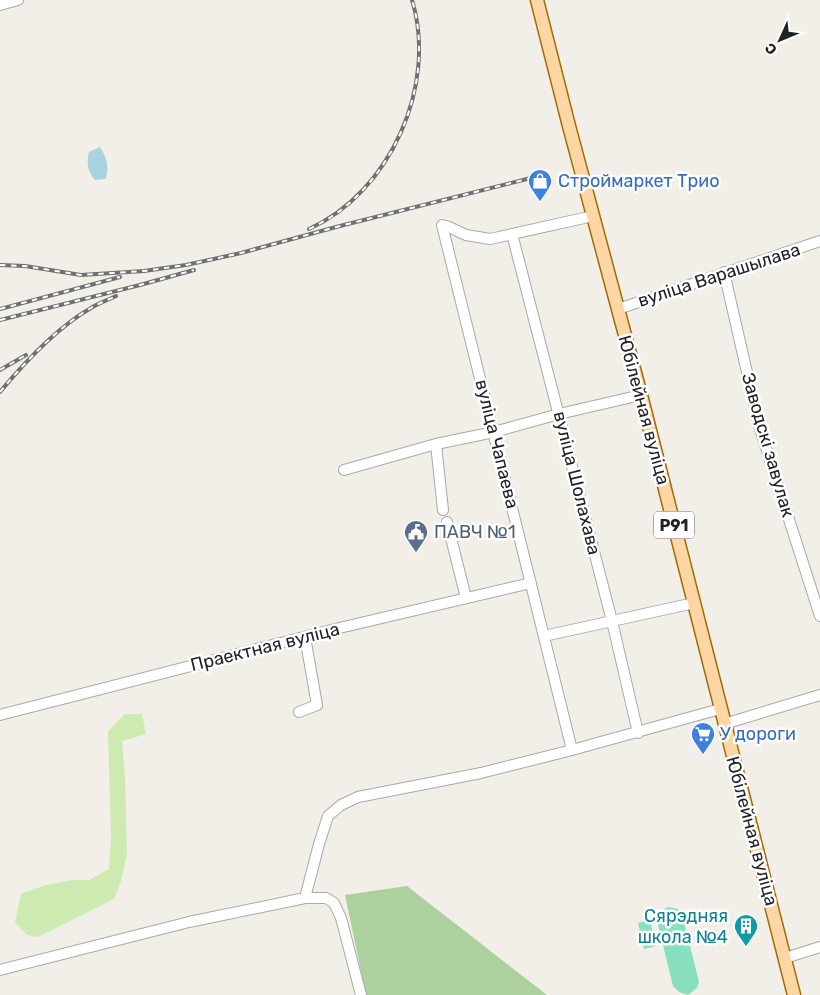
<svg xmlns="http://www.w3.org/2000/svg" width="820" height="995" viewBox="0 0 820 995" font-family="Rubik,sans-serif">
  <rect width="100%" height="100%" fill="#f2efe9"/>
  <path fill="#cdebb0" d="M125,714H142L146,734L122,741L125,777L127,854L121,881L114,899L38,937L27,935L15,922L21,894L43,886L72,880H89L109,869L111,838L108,731Z"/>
  <path fill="#add19e" d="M407,886L547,995H366L345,895Z"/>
  <path fill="#88e0be" d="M668,907L678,909L682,914L699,982L697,988L688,995L679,992L673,986L657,921L661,912Z
    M650,920L656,946L644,949L638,923Z"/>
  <path fill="#aad3df" d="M100,147C107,158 109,166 106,179L95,180C88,172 86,163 89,152Z"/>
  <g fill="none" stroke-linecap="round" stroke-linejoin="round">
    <g stroke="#a9a9a9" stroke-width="12">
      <path id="minor" d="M0,5L18,0
        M512,234L612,621L638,733
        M724,272L760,429L820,616
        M618,309L820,241
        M436,444L443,510
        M344,470L436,444L494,432L559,414L641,395
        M447,522L466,598
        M544,636L694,603
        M299,712L317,705L305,637
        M0,715L335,629L531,583
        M724,724L820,695
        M572,750L442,225L449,227L466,235L490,239L593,216
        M305,898L319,844L328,816L341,805L358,797L481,773L572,750L720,709
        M785,958L820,947
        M0,970L189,922L305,898H326L334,903L341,918L361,995"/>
    </g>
    <g stroke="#a06b00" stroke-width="15">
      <path id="major" d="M537,0L569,126L641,395L794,995"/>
    </g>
    <use href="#minor" stroke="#fff" stroke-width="10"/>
    <use href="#major" stroke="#fcd6a4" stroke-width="12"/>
    <g stroke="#707070" stroke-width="4">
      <path id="rail" d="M309,229C390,193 438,85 412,0
        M0,265L25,266L81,275L144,271L186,265L241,253L336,227L543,175
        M0,309L120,277
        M0,320L140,285L194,270
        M0,370L26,355
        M0,392C24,363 58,327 91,308C99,303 108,300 116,296"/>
    </g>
    <use href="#rail" stroke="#fff" stroke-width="2" stroke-dasharray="5.5" stroke-linecap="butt"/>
  </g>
  <defs>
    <g id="shop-pin" transform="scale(1.25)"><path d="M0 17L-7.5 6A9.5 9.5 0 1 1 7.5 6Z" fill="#3f7fe0" stroke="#fff"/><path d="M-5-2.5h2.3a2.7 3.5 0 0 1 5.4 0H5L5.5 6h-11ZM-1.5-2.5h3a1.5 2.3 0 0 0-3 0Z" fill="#fff"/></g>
    <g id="civic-pin" transform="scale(1.25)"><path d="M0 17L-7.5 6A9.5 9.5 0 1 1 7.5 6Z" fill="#5c6f8a" stroke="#fff"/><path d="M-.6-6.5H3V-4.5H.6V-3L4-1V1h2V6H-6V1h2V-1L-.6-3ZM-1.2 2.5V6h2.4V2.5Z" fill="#fff"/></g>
    <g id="supermarket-pin" transform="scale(1.25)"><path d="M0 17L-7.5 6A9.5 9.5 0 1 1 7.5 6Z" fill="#3f7fe0" stroke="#fff"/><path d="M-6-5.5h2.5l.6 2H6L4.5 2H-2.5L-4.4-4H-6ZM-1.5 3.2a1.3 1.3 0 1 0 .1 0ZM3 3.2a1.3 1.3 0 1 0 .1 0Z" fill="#fff"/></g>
    <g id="building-pin" transform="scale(1.25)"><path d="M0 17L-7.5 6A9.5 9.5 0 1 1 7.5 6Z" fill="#0f9aa8" stroke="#fff"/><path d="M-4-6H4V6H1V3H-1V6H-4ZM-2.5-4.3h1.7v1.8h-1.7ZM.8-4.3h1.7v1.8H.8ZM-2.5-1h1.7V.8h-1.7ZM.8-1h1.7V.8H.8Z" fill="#fff"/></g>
  </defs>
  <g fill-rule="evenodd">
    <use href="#shop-pin" x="540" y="181"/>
    <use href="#civic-pin" x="416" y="532"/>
    <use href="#supermarket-pin" x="703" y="734"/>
    <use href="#building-pin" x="746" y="926"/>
  </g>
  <g text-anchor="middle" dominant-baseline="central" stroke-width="5" stroke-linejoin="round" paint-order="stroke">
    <rect fill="#fff" stroke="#646464" stroke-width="1" x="654" y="511.5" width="40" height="27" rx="4"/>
    <g font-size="16" font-weight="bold" fill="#222">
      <text x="674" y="525">Р91</text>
    </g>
    <g font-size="18" fill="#366cbe" stroke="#fff" text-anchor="start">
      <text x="558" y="181">Строймаркет Трио</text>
      <text x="720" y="734">У дороги</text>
    </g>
    <g font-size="18" fill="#222" stroke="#fff">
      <text transform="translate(719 275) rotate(-18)">вуліца Варашылава</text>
      <text transform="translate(644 410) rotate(75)">Юбілейная вуліца</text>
      <text transform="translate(497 444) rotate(76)">вуліца Чапаева</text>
      <text transform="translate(768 445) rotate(74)">Заводскі завулак</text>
      <text transform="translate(577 483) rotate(76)">вуліца Шолахава</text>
      <text transform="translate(265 647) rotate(-14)">Праектная вуліца</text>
      <text transform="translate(752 831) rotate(75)">Юбілейная вуліца</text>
    </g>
    <g font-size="18" fill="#4e5e75" stroke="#fff" text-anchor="start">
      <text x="434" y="532">ПАВЧ №1</text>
    </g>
    <g font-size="18" fill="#0d838f" stroke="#fff" text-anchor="end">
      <text x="728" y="916">Сярэдняя<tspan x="728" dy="21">школа №4</tspan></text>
    </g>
  </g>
  <g transform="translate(780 40) rotate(226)" stroke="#ffffff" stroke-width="4" paint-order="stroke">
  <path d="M0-4L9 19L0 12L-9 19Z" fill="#222222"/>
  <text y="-8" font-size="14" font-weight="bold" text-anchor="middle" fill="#222222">С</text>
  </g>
</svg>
